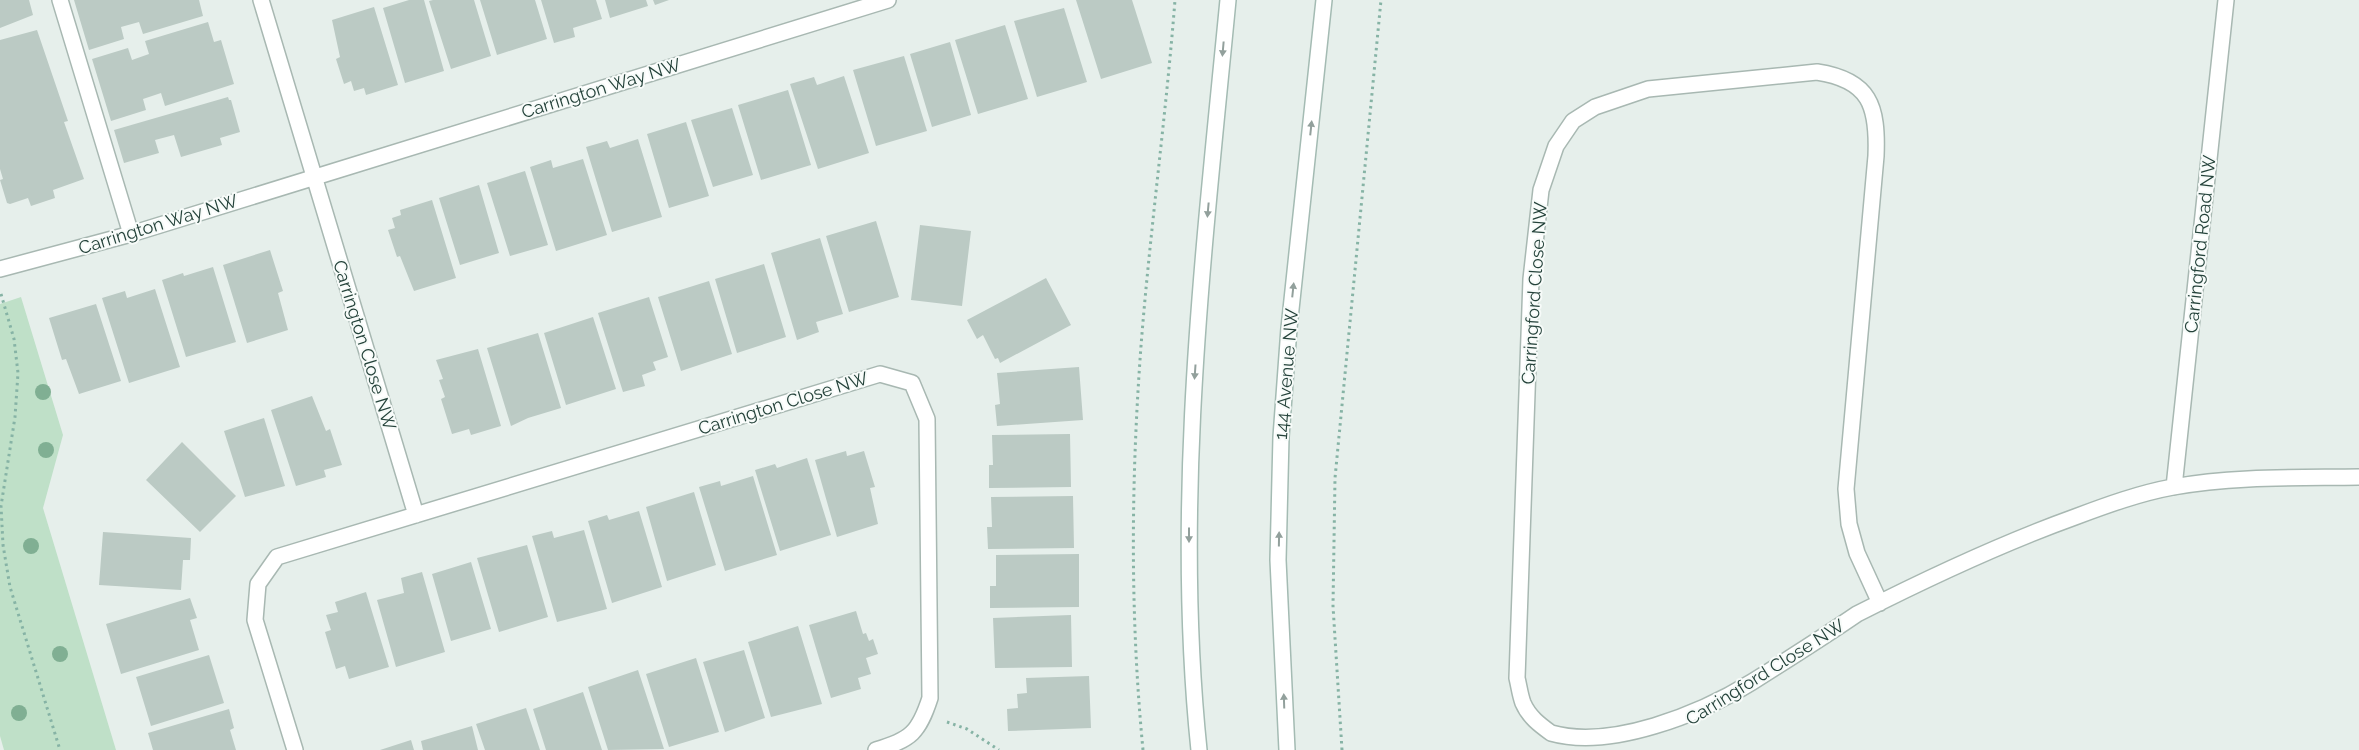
<svg xmlns="http://www.w3.org/2000/svg" width="2359" height="750" viewBox="0 0 2359 750" font-family="Raleway,sans-serif">
  <rect width="100%" height="100%" fill="#e6efeb"/>
  <path fill="#bfe0c8" d="M21,297L63,435L43,508L116,750H4L0,736V304Z"/>
  <path fill="#bbcac4" d="M0,0H29L33,15L0,28Z
    M74,0H199L203,16L143,34L139,22L121,27L124,39L89,50Z
    M409,0H424L444,71L405,83L383,8Z
    M433,0H474L491,56L451,69L429,1Z
    M480,0H535L547,39L497,55Z
    M541,0H596L602,19L573,28L575,37L554,43Z
    M605,0H646L648,6L610,18Z
    M653,0H669L655,5Z
    M1076,0H1132L1152,63L1101,79Z
    M374,7L398,85L366,95L364,88L354,91L351,81L344,84L336,59L340,57L332,20Z
    M1064,8L1087,82L1037,97L1014,21Z
    M208,22L214,42L221,40L234,84L165,106L161,93L143,99L146,110L111,121L92,59L128,48L132,60L149,54L145,41Z
    M1005,25L1028,99L978,114L955,40Z
    M37,30L68,121L64,122L84,179L53,190L55,198L31,206L28,198L10,204L7,203L0,180L3,179L0,169V40Z
    M950,42L971,115L932,127L910,54Z
    M904,56L927,131L876,146L853,70Z
    M844,76L869,153L818,169L790,84L814,77L817,85Z
    M788,90L811,165L761,180L738,105Z
    M228,97L229,100H231L240,132L220,138L222,145L181,157L174,135L155,140L159,153L124,163L114,130Z
    M732,108L753,175L713,187L691,120Z
    M686,122L709,196L669,208L647,134Z
    M638,139L662,217L612,232L586,147L607,141L610,148Z
    M583,159L607,235L556,251L530,167L551,160L553,168Z
    M525,171L548,245L510,256L487,183Z
    M479,185L499,253L460,265L439,198Z
    M432,200L456,278L414,291L400,256L397,257L388,230L395,228L392,218L401,215L400,210Z
    M876,221L899,297L849,312L826,236Z
    M920,225L971,231L962,306L911,300Z
    M820,238L843,314L816,322L819,332L797,340L771,253Z
    M270,250L283,291L278,293L288,330L247,343L223,265Z
    M764,264L786,337L737,353L715,279Z
    M213,267L236,342L186,357L162,280L183,273L184,276Z
    M1046,278L1071,325L1000,363L998,358L995,359L983,335L977,339L967,320Z
    M709,281L732,354L681,371L658,297Z
    M155,289L180,367L129,383L102,298L125,291L127,298Z
    M649,297L668,357L653,362L656,370L642,375L645,386L623,392L598,313Z
    M96,304L121,381L79,394L66,359L62,360L49,318Z
    M593,317L616,389L566,405L544,333Z
    M538,333L561,408L528,418L511,426L487,348Z
    M478,349L501,426L471,435L469,429L452,434L441,399L445,397L439,380L443,379L436,360Z
    M1079,367L1083,420L997,426L995,405L1000,404L997,373Z
    M312,396L326,431L330,429L342,465L324,470L326,477L296,486L271,410Z
    M264,418L285,486L245,497L224,431Z
    M1070,434L1071,487L989,488V465H993L992,435Z
    M182,442L236,496L200,532L146,480Z
    M846,451L847,456L864,451L875,487L870,488L878,524L837,537L815,460Z
    M807,458L831,535L780,551L755,470L775,464L777,468Z
    M753,476L777,555L725,571L699,487L720,481L721,486Z
    M694,492L716,565L667,581L646,507Z
    M1073,496L1074,548L988,549L987,527H992L991,497Z
    M639,511L662,587L612,603L588,521L607,515L609,520Z
    M584,530L607,609L557,622L532,536L552,531L554,538Z
    M103,532L191,538L190,560H183L181,590L99,585Z
    M527,545L548,617L499,632L477,558Z
    M1079,554V607L990,608V586H996V555Z
    M471,562L491,629L451,641L432,574Z
    M422,572L445,652L396,667L377,600L404,593L401,578Z
    M366,592L389,667L349,679L345,666L336,669L325,632L331,630L326,615L338,612L335,602Z
    M190,598L197,618L190,620L199,650L121,674L106,624Z
    M856,611L863,634L866,633L869,641L873,639L878,654L866,658L871,674L858,678L861,689L831,698L809,625Z
    M1071,615L1072,667L995,668L993,618Z
    M798,626L822,704L771,717L748,642Z
    M744,650L765,718L725,732L703,662Z
    M209,655L224,703L151,726L136,677Z
    M696,658L719,732L669,747L646,674Z
    M638,670L664,749L608,750L588,687Z
    M1089,676L1091,728L1008,731L1007,709L1018,708L1017,694L1027,693L1026,678Z
    M583,692L602,750H546L533,709Z
    M526,708L540,750H485L476,724Z
    M229,709L234,728L230,730L236,750H153L148,733Z
    M472,726L478,750H423L421,741Z
    M411,740L414,750H380Z"/>
  <g fill="none" stroke-linecap="round" stroke-linejoin="round">
    <g stroke="#a8b8b2" stroke-width="18">
      <path id="lane" d="M60,0L131,234"/>
    </g>
    <g stroke="#a8b8b2" stroke-width="18">
      <path id="street" d="M261,0L416,515
        M0,269L131,234L888,0
        M2174,487L2226,0
        M1880,603L1857,553L1849,524L1846,489L1876,156C1878,106 1870,80 1817,72L1648,89L1595,107L1573,121L1556,146L1541,190L1531,279L1517,678C1519,686 1520,695 1523,703C1529,717 1540,725 1551,733C1611,750 1700,714 1752,682C1787,660 1822,638 1857,614C1928,578 2000,544 2075,517C2107,505 2140,493 2173,487C2234,476 2298,478 2359,477
        M295,750L255,620L258,584L277,557L880,374L912,383L927,419L930,698C919,732 911,740 876,750"/>
    </g>
    <g stroke="#a4bbb3" stroke-width="18">
      <path id="secondary" d="M1199,750C1173,500 1204,249 1228,0
        M1287,750L1278,560L1281,437L1289,328L1324,0"/>
    </g>
    <path stroke="#86b3a5" stroke-width="3" stroke-dasharray="2.5 4" stroke-linecap="butt" d="M1,294L14,339L18,373L15,417L1,506L3,545L10,587L60,750
      M947,722L967,729L999,750
      M1143,750C1130,615 1131,481 1141,346C1150,231 1166,116 1175,0
      M1342,750L1333,606L1335,478L1381,0"/>
    <use href="#lane" stroke="#fff" stroke-width="15"/>
    <use href="#street" stroke="#fff" stroke-width="15"/>
    <use href="#secondary" stroke="#fff" stroke-width="15"/>
  </g>
  <g fill="#80af93">
    <circle cx="43" cy="392" r="8"/>
    <circle cx="46" cy="450" r="8"/>
    <circle cx="31" cy="546" r="8"/>
    <circle cx="60" cy="654" r="8"/>
    <circle cx="19" cy="713" r="8"/>
  </g>
  <defs><path id="oneway-solid" d="M-6-.8H1V-3.2L6.5 0L1 3.2V.8H-6Z" transform="scale(1.25)"/></defs>
  <g fill="#92a09c">
    <use href="#oneway-solid" transform="translate(1223 49) rotate(95)"/>
    <use href="#oneway-solid" transform="translate(1311 128) rotate(-84)"/>
    <use href="#oneway-solid" transform="translate(1208 210) rotate(95)"/>
    <use href="#oneway-solid" transform="translate(1293 290) rotate(-84)"/>
    <use href="#oneway-solid" transform="translate(1195 372) rotate(94)"/>
    <use href="#oneway-solid" transform="translate(1189 535) rotate(90)"/>
    <use href="#oneway-solid" transform="translate(1279 539) rotate(-89)"/>
    <use href="#oneway-solid" transform="translate(1284 701) rotate(-92)"/>
  </g>
  <g text-anchor="middle" dominant-baseline="central" stroke-width="4" stroke-linejoin="round" paint-order="stroke">
    <g font-size="18" fill="#24423a" stroke="#f7fbf9">
      <text transform="translate(601 88) rotate(-17)">Carrington Way NW</text>
      <text transform="translate(158 224) rotate(-17)">Carrington Way NW</text>
      <text transform="translate(2200 244) rotate(-84)">Carringford Road NW</text>
      <text transform="translate(1534 293) rotate(-86)">Carringford Close NW</text>
      <text transform="translate(365 345) rotate(73)">Carrington Close NW</text>
      <text transform="translate(1286 374) rotate(-85)">144 Avenue NW</text>
      <text transform="translate(783 403) rotate(-17)">Carrington Close NW</text>
      <text transform="translate(1765 672) rotate(-32)">Carringford Close NW</text>
    </g>
  </g>
</svg>
